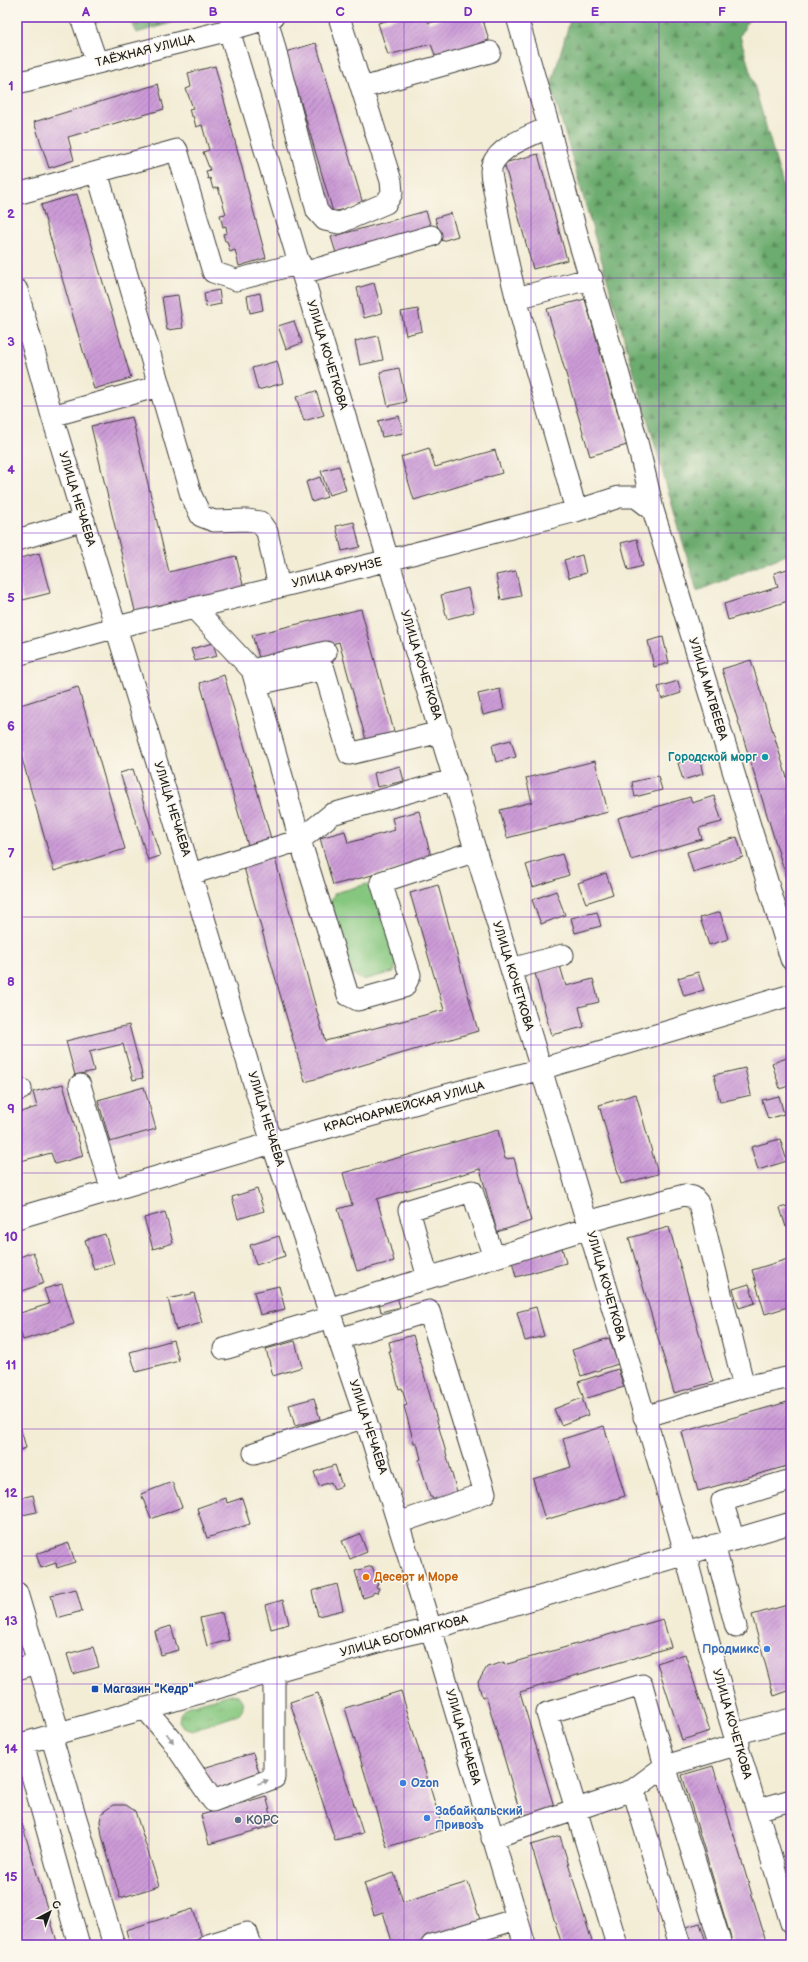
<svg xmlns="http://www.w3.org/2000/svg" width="808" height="1962" viewBox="0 0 808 1962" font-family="'Balsamiq Sans',sans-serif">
  <defs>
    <pattern id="grass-tufts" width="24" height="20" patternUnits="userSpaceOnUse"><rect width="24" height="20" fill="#86c77f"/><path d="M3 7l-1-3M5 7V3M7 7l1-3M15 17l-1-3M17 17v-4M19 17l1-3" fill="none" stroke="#73aa6d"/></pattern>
    <pattern id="forest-firs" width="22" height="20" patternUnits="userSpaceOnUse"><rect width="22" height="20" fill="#6cac6e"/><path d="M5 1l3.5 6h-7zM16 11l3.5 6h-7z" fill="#588b5a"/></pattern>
    <pattern id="building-hatch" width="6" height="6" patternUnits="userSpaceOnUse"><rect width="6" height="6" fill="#cc9bd7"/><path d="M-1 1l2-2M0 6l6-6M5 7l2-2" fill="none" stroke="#a57eae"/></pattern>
  </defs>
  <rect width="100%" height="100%" fill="#fbf7ec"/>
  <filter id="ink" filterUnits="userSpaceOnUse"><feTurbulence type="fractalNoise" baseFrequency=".025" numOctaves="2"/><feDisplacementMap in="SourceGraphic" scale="8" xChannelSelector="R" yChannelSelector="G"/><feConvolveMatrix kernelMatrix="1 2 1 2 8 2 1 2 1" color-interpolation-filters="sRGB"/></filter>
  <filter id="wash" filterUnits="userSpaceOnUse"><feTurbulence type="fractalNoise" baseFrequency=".012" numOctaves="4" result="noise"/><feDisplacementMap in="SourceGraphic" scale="16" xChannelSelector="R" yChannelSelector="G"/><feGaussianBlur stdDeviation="0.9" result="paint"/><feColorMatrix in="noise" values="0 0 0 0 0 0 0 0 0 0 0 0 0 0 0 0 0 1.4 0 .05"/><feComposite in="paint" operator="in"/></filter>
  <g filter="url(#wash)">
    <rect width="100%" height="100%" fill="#f3edd6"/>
    <path fill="url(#grass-tufts)" stroke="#51724e" d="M231,1694L238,1695L242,1701L243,1708L238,1715L192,1730L183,1727L179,1721L180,1714L186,1707Z"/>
    <path fill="url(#forest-firs)" stroke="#446445" d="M129,17H192L137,33Z
      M571,17H750L740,36L791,213V553L697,591L551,85Z"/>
    <path fill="#86c77f" stroke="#51724e" d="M367,884L377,892L398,959L394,972L362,980L352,974L330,902L335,893Z"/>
    <g id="blocks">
      <path fill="url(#building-hatch)" d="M90,17H111L112,18L93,24Z
        M400,17H426L429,23L448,17H482L489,40L436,58L431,44L388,55L378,23Z
        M316,43L363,204L333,212L286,52Z
        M215,66L266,258L239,266L235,250L230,252L227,241H225L223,234L227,233L226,226L223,227L220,215L226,214L218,187L213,189L210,178L208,179L206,171L210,170L203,152L209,150L202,125L196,127L193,116H191L189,109L193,108L186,89L191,87L188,73Z
        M158,84L164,109L68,137L74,160L49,168L34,122Z
        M538,154L567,260L533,269L504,163Z
        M77,194L131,378L94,389L41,205Z
        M426,211L432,230L337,256L331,237Z
        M451,213L458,236L442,241L435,218Z
        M374,283L382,313L364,318L357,288Z
        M219,290L221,304L206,307L204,293Z
        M260,293L263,310L250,313L247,296Z
        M178,295L183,328L167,330L162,297Z
        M585,299L627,445L590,456L547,309Z
        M418,309L422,331L406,335L401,312Z
        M294,321L302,343L286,349L278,326Z
        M378,336L383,360L360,365L355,341Z
        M277,361L283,383L258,390L252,368Z
        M399,368L406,402L388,406L380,372Z
        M316,391L324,415L304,421L296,397Z
        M399,416L403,433L382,437L378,421Z
        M132,417L169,572L236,556L244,589L136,615L91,426Z
        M429,448L435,467L495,450L502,473L414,500L401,457Z
        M339,466L346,490L329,495L321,471Z
        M320,477L327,497L312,502L306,482Z
        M354,522L360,547L342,551L336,526Z
        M637,539L643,566L628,570L621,543Z
        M39,553L50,593L23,600L20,587L17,588V559Z
        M582,555L586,573L569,578L564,560Z
        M791,568V600L728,620L724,604L778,587L774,573Z
        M516,571L521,596L501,600L496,575Z
        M468,588L474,612L447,619L441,595Z
        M361,609L396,739L368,747L339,642L261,664L252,635Z
        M663,637L669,663L654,667L648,641Z
        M213,643L217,656L195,661L191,649Z
        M751,660L791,791V811L789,812L791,820V882L788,883L722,669Z
        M224,675L272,842L249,849L200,683Z
        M678,681L681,693L662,699L658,687Z
        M78,687L125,849L54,871L17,741V706Z
        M500,689L504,710L483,715L478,694Z
        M511,740L516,757L496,762L492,745Z
        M699,757L703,774L683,780L678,763Z
        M595,761L608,812L507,838L500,810L532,802L526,778Z
        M400,766L404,781L377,787L374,773Z
        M133,769L160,856L148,860L120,773Z
        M658,776L662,790L635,797L632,782Z
        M714,796L722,822L699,828L702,839L631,860L618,818L690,797L692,803Z
        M419,811L432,860L333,885L320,838L345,831L348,843L395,830L392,818Z
        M737,837L743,857L693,872L687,852Z
        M562,854L569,875L533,887L526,865Z
        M274,855L325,1041L444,1010L410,893L438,885L478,1031L305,1082L243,864Z
        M17,861L20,871L17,872Z
        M606,873L613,894L586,903L578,883Z
        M556,891L565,915L541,924L532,900Z
        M597,912L601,926L575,933L571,918Z
        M720,912L728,939L709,945L700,918Z
        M560,966L566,986L593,979L599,1002L579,1007L584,1027L551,1035L535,973Z
        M698,972L704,990L684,996L678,978Z
        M129,1025L143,1078L133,1080L123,1044L89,1052L94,1071L75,1075L66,1041Z
        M787,1058L791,1073V1085L780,1089L772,1063Z
        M745,1068L751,1095L720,1102L714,1075Z
        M63,1084L83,1156L55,1164L51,1153L17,1162V1113L37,1107L33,1092Z
        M144,1087L156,1129L110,1142L98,1100Z
        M636,1094L658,1174L621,1184L599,1105Z
        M779,1096L784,1114L768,1119L762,1100Z
        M498,1130L505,1159L514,1158L531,1221L497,1232L480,1169L377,1199L394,1261L357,1271L338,1209L352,1205L343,1173Z
        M780,1139L787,1161L758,1170L751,1147Z
        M257,1189L264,1211L238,1219L232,1197Z
        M791,1205V1225L786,1227L780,1208Z
        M165,1212L173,1243L153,1249L144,1218Z
        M669,1227L713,1382L674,1393L629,1238Z
        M105,1234L114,1264L94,1270L85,1240Z
        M279,1236L285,1256L256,1265L250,1245Z
        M562,1248L566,1263L516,1277L512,1261Z
        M33,1252L44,1283L17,1293V1258Z
        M791,1258V1306L765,1314L752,1270Z
        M62,1284L74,1324L23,1340L17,1321V1314L49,1304L44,1289Z
        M749,1284L755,1303L739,1308L733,1289Z
        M279,1286L285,1309L260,1315L254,1292Z
        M194,1293L202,1323L176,1330L168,1299Z
        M396,1293L400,1307L381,1312L378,1297Z
        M536,1307L544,1336L525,1341L517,1312Z
        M413,1335L459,1499L434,1506L432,1497H430L419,1460L421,1459L417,1443H414L404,1406L407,1405L402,1388L399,1389L389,1351H391L389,1342Z
        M609,1338L618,1364L581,1376L572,1350Z
        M173,1340L179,1361L136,1372L130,1352Z
        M295,1341L302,1367L273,1376L266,1349Z
        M618,1369L624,1387L584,1399L578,1382Z
        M314,1398L320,1419L295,1426L289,1405Z
        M582,1398L588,1415L561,1425L554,1409Z
        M791,1401V1465L698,1491L682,1432Z
        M604,1426L625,1496L545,1520L533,1479L571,1467L563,1439Z
        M21,1429L26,1448L17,1451V1430Z
        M335,1465L342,1486L334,1489L331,1482L319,1486L314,1472Z
        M172,1482L182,1507L151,1519L141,1494Z
        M33,1495L37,1512L17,1516V1499Z
        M226,1498L227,1503L242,1498L250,1524L207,1538L197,1508Z
        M360,1534L367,1552L350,1559L342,1541Z
        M69,1543L75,1562L57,1568L56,1563L41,1568L36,1554Z
        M372,1566L378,1583L376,1587L379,1588L377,1593L374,1592L372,1595L363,1598L355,1571Z
        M337,1584L343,1610L318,1616L312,1591Z
        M76,1589L82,1611L57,1618L51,1595Z
        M283,1600L289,1624L271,1629L265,1605Z
        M791,1604V1690L774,1696L752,1615Z
        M222,1613L229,1640L207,1646L200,1618Z
        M663,1619L671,1647L520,1692L555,1810L522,1819L486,1696L482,1697L478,1682L487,1667L504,1662V1665Z
        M171,1626L178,1650L161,1655L155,1631Z
        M93,1647L99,1667L73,1674L67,1654Z
        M685,1654L710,1731L682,1740L657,1663Z
        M401,1691L443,1830L387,1847L345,1708Z
        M318,1693L363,1833L335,1840L290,1702Z
        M253,1753L260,1776L197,1796L190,1772Z
        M713,1766L766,1941L751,1945H733L682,1775Z
        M266,1796L274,1825L209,1844L201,1815Z
        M113,1805H126L135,1811L159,1886L120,1898L102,1836L100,1821L102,1813Z
        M17,1807L58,1945H17Z
        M560,1836L593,1945H562L531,1845Z
        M394,1873L403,1902L468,1882L481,1923L410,1945H393L383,1912L374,1915L364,1883Z
        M193,1909L202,1938L181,1945H130L126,1930Z
        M700,1923L707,1945H688L683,1928Z"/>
    </g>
  </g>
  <g filter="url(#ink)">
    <use href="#blocks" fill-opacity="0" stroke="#3c3b38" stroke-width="1"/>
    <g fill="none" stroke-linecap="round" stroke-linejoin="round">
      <g stroke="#3c3b38" stroke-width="23">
        <path id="minor" d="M81,17L97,63
          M517,17L549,127C531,136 501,145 492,165C489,172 494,187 495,195C511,302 549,406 576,511
          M267,18L317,211L325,220L339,223L386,203L392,193L391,181L339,17
          M229,30L566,1152L679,1531L728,1714L791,1923
          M17,83L229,30L273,17
          M362,88L490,52
          M549,127C559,166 569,206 580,245C607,332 634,421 653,510L791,959
          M97,172L191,495L201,516L214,521L247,520L260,522L267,532L279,587
          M17,194L177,150L213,272L236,280L300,263
          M303,273L431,236
          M17,290L52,416L272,1143L365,1417L431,1629L525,1945
          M517,298L592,278
          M52,416L159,386
          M17,540L84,520
          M194,608L252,670L267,682L324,669L349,754L441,732
          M326,652L252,670L300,840L348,995L358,1000L404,987L410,975L381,882L476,851
          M17,655L117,627L389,560L576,511L619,497H636L653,510
          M191,874L300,840L332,814L455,779
          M511,969L563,955
          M80,1085L112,1191
          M17,1090L21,1089
          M17,1218L272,1143L541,1069L791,995
          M587,1222L684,1195L693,1197L699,1204L744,1387L644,1417
          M428,1278L409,1210L472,1191L494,1258
          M328,1309L589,1228
          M339,1339L429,1311L485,1493L398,1523
          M224,1349L331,1317
          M744,1387L791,1377
          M254,1453L365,1417
          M734,1540L722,1501L791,1480
          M714,1545L736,1627
          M17,1593L59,1733
          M17,1669L38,1663
          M145,1708L171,1739L213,1801L274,1778V1672
          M735,1734L791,1719
          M51,1735L114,1945
          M23,1743L79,1945
          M17,1745L396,1637L431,1629L791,1523
          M633,1790L680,1945
          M757,1810L791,1800
          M492,1838L633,1790L665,1766L739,1744
          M208,1945L247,1933L251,1945
          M432,1945L517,1919
          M617,1945L547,1713L642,1685L665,1766L721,1945"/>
      </g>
      <use href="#minor" stroke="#fff" stroke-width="21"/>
    </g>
    <defs><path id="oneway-solid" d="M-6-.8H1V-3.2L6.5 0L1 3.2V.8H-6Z"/></defs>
    <g fill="#999">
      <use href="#oneway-solid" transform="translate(170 1738) rotate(53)"/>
      <use href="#oneway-solid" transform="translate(263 1782) rotate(-20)"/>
    </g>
  </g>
  <path fill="none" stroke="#7b2cbf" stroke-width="1" stroke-opacity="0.55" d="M149,17V1945M277,17V1945M404,17V1945M531,17V1945M659,17V1945M17,150H791M17,278H791M17,406H791M17,533H791M17,661H791M17,789H791M17,917H791M17,1045H791M17,1173H791M17,1301H791M17,1429H791M17,1556H791M17,1684H791M17,1812H791"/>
  <circle fill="#0f9aa8" stroke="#fbf7ec" stroke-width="1.5" cx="765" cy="757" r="4"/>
  <circle fill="#e8710a" stroke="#fbf7ec" stroke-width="1.5" cx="366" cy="1577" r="4"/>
  <g fill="#3f7fe0" stroke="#fbf7ec" stroke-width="1.5">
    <circle cx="767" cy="1649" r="4"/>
    <circle cx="403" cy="1783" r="4"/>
    <circle cx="427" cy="1818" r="4"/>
  </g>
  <rect fill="#1a4fb4" stroke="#fbf7ec" stroke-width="1.5" x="91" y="1685" width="8" height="8" rx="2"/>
  <circle fill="#5c6f8a" stroke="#fbf7ec" stroke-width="1.5" cx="238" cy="1820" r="4"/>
  <g text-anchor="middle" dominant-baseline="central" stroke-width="3" stroke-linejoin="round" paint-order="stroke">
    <g font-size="12" fill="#1c1c1c" stroke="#fbf7ec">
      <text transform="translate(145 51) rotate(-14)">ТАЁЖНАЯ УЛИЦА</text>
      <text transform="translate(327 355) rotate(73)">УЛИЦА КОЧЕТКОВА</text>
      <text transform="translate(77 499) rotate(73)">УЛИЦА НЕЧАЕВА</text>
      <text transform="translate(337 573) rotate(-14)">УЛИЦА ФРУНЗЕ</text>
      <text transform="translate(421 665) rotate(73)">УЛИЦА КОЧЕТКОВА</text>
      <text transform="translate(708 689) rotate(73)">УЛИЦА МАТВЕЕВА</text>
      <text transform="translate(172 809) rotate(73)">УЛИЦА НЕЧАЕВА</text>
      <text transform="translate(513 976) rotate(73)">УЛИЦА КОЧЕТКОВА</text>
      <text transform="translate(404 1107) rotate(-15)">КРАСНОАРМЕЙСКАЯ УЛИЦА</text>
      <text transform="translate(266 1119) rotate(73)">УЛИЦА НЕЧАЕВА</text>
      <text transform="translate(606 1286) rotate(74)">УЛИЦА КОЧЕТКОВА</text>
      <text transform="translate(368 1427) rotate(72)">УЛИЦА НЕЧАЕВА</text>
      <text transform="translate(404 1636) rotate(-15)">УЛИЦА БОГОМЯГКОВА</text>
      <text transform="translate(732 1724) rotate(74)">УЛИЦА КОЧЕТКОВА</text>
      <text transform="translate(463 1737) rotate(74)">УЛИЦА НЕЧАЕВА</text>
    </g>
    <g font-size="12" font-weight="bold" fill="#0d838f" stroke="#fbf7ec" text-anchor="end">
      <text x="757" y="757">Городской морг</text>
    </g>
    <g font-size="12" font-weight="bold" fill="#c56008" stroke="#fbf7ec" text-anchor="start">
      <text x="374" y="1577">Десерт и Море</text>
    </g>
    <g font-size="12" font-weight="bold" fill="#366cbe" stroke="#fbf7ec" text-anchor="start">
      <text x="759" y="1649" text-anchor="end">Продмикс</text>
      <text x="411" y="1783">Ozon</text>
      <text x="435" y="1811">Забайкальский<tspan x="435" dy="14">Привозъ</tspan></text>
    </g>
    <g font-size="12" font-weight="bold" fill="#164399" stroke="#fbf7ec" text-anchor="start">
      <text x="103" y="1689">Магазин "Кедр"</text>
    </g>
    <g font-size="12" font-weight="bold" fill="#4e5e75" stroke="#fbf7ec" text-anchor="start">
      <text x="246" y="1820">КОРС</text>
    </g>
  </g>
  <rect width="808" height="1962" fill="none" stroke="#fbf7ec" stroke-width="44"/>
  <g transform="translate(50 1912) rotate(41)" stroke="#fbf7ec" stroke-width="3" paint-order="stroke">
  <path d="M0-3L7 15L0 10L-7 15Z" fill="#1c1c1c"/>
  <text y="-6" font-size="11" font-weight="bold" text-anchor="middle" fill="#1c1c1c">С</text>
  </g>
  <rect x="22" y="22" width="764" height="1918" fill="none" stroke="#7b2cbf" stroke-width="1.5"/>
  <g font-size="13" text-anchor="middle" font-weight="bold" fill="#7b2cbf">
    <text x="86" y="16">A</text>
    <text x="213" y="16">B</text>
    <text x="340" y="16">C</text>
    <text x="468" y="16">D</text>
    <text x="595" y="16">E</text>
    <text x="722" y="16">F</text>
    <text x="11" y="90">1</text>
    <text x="11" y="218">2</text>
    <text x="11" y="346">3</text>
    <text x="11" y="474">4</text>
    <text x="11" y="602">5</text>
    <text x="11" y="730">6</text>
    <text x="11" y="858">7</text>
    <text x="11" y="986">8</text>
    <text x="11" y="1113">9</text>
    <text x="11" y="1241">10</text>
    <text x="11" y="1369">11</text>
    <text x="11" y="1497">12</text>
    <text x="11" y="1625">13</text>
    <text x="11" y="1753">14</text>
    <text x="11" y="1881">15</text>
  </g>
</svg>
